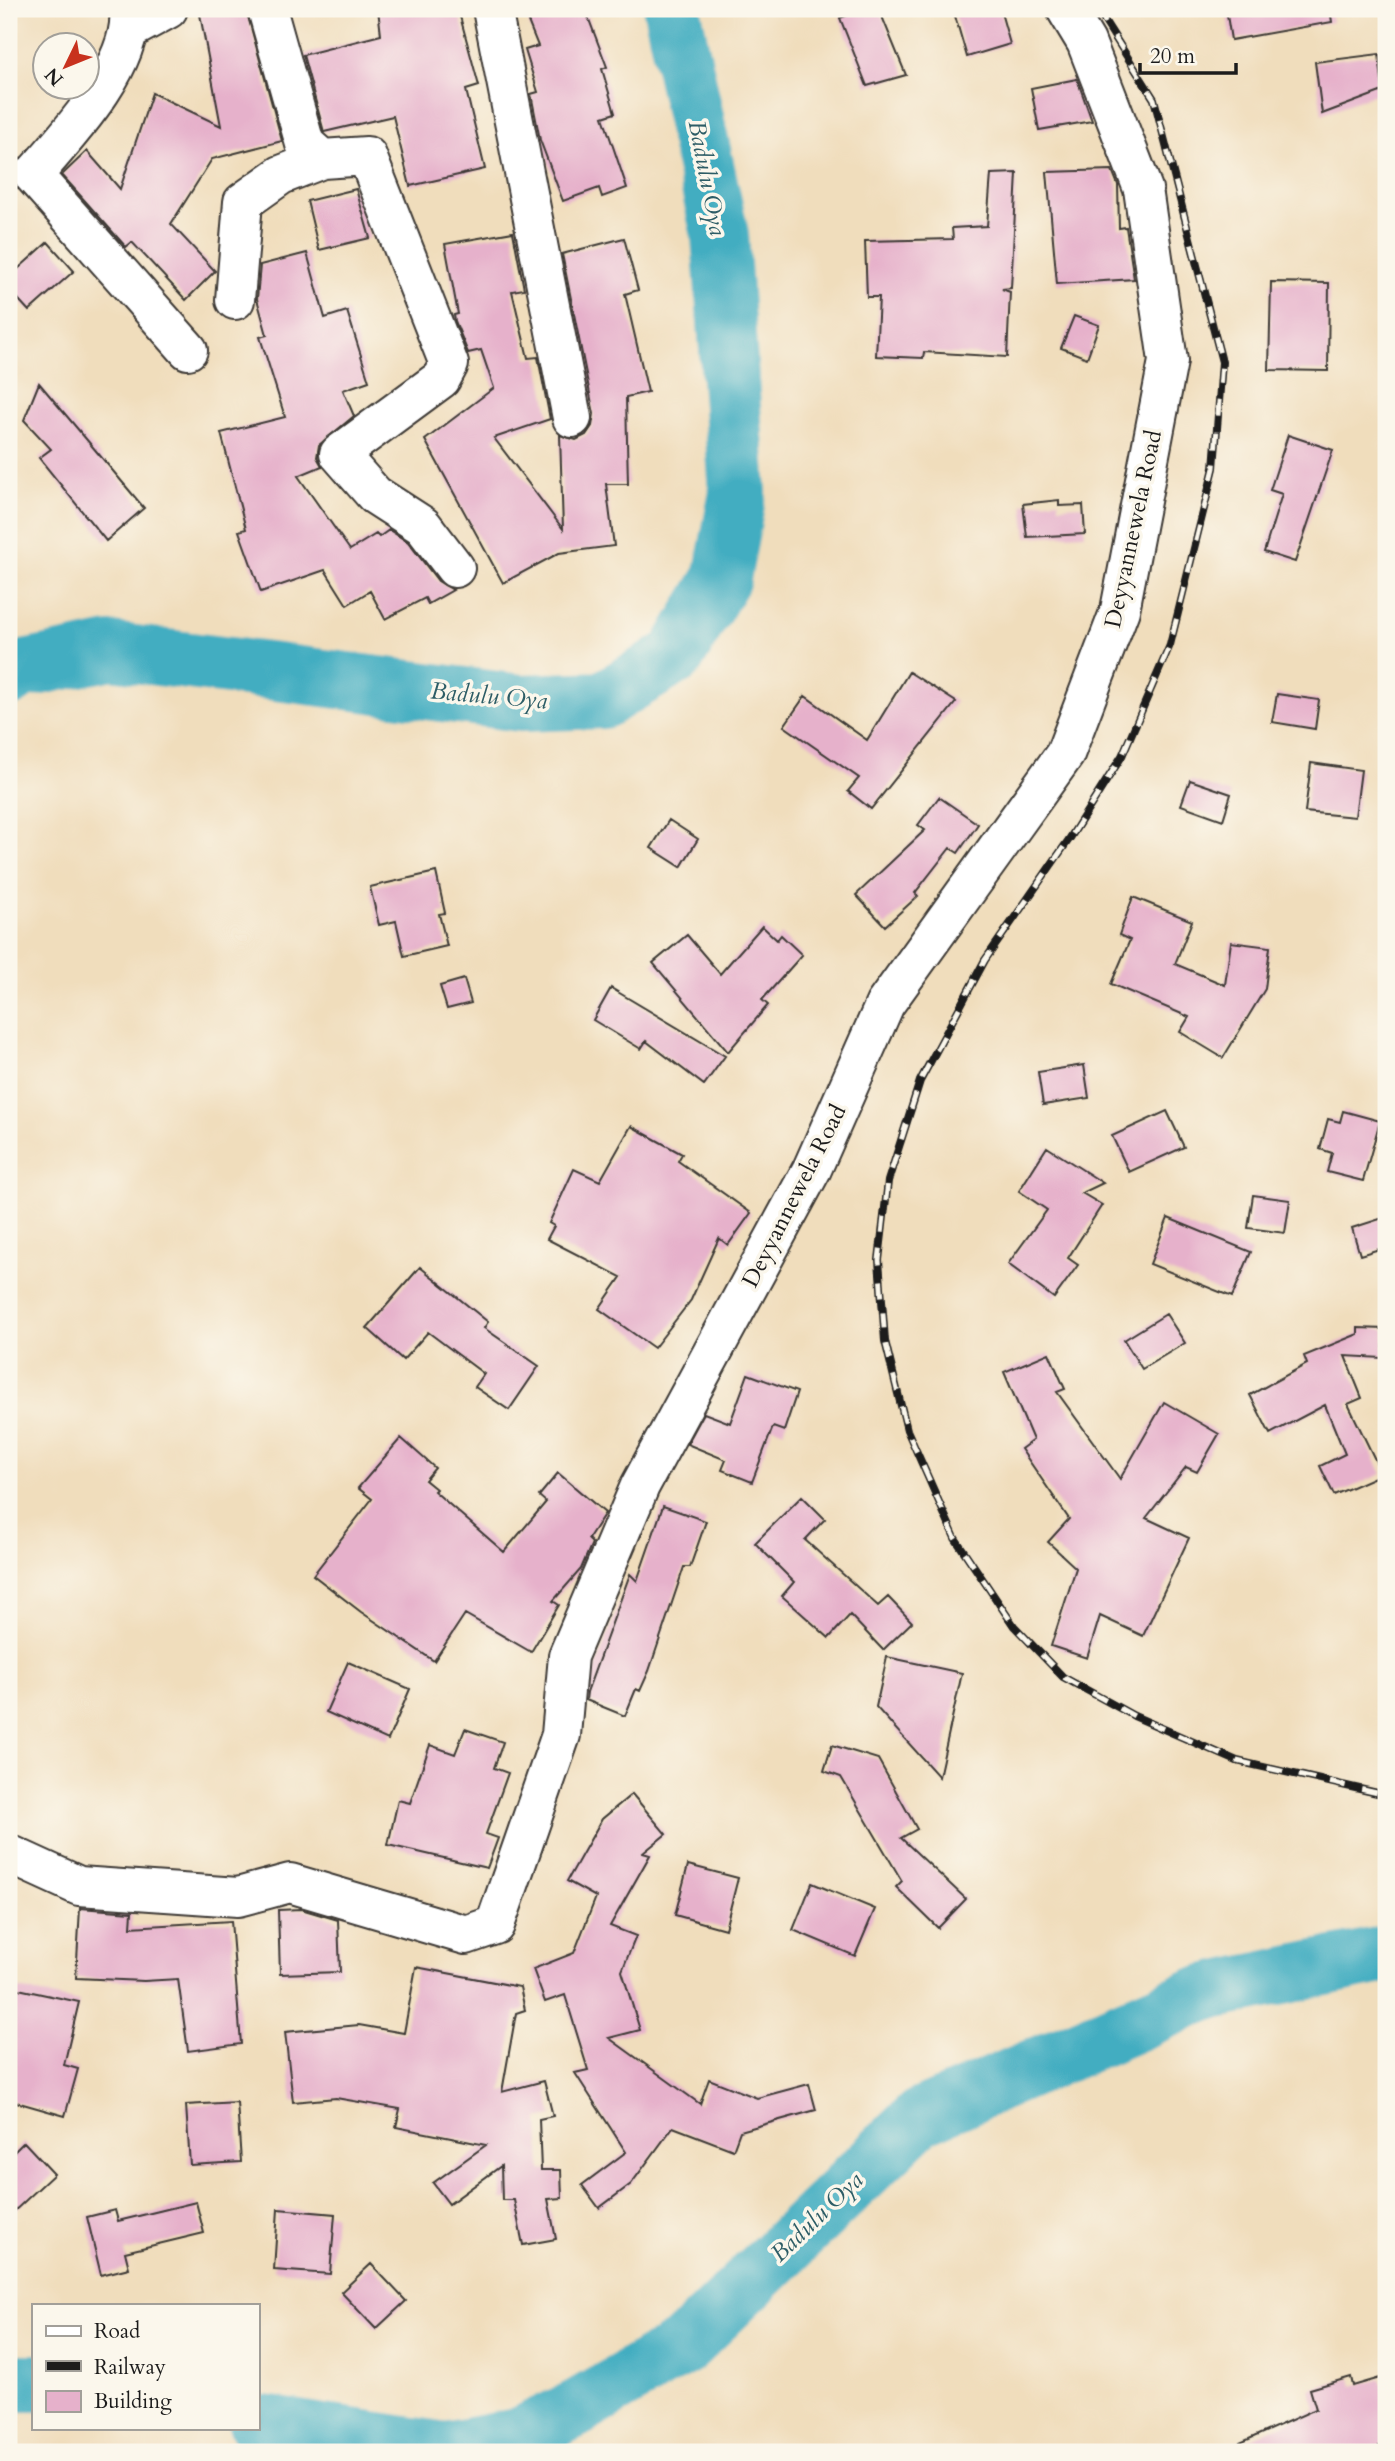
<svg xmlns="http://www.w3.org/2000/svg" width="1395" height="2461" viewBox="0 0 1395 2461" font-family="Cardo,serif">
  <rect width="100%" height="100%" fill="#fbf7ec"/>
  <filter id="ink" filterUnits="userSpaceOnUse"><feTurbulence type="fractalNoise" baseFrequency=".0143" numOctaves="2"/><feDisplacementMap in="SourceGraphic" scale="14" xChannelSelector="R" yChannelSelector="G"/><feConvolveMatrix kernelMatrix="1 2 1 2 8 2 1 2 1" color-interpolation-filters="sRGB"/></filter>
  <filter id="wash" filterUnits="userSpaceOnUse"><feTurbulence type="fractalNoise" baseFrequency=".00686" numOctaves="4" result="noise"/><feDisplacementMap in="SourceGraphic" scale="28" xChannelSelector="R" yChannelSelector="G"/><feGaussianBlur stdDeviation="1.57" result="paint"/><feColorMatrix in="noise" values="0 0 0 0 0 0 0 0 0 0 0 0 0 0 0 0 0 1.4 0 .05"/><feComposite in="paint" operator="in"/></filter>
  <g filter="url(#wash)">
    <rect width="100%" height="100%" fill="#f0ddbc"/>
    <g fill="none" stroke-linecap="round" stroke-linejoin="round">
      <path stroke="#42adc1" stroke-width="58" d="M9,678L20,670L111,651L521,703L603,700L676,656L722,578L738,493L720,235L672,9
        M9,2383H33
        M257,2423L446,2451L517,2437L576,2409L683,2347L920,2117L1204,1993L1386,1954"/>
    </g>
    <g id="blocks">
      <path fill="#e6b1cb" d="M199,9H246L282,141L212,159L171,224L215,271L186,300L132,242L126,247L62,175L87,151L120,189L152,93L221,126Z
        M378,9H458L479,86L466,90L485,169L410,186L393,116L324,132L303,55L381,35Z
        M523,9H585L607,67L602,69L615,113L603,117L627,188L602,197L599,188L563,201L540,140L531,94L538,92L525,50L538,46Z
        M863,9H879L906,75L867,86L840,18Z
        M953,9H1000L1010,44L967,57Z
        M1226,9H1330L1332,22L1231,40Z
        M1379,54L1383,91L1322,114L1315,62Z
        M1077,79L1092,121L1039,130L1031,88Z
        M1112,170L1118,185L1119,228L1126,227L1134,279L1057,284L1047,172Z
        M1017,173L1011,288L1002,289L1010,292L1007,357L924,352L923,358L876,356L879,297H867L865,241L953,239L952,228L987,226L991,174Z
        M356,189L370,238L319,250L307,201Z
        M513,232L524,289L512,291L528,358L538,357L550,419L494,438L563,529L560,435L576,440L586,435L592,426L594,414L562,254L624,238L638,290L625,294L648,392L626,397L628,484H606L614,546L559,553L503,583L425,440L494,388L481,350L468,353L455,321L454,315L458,314L445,244Z
        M48,242L74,271L29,311L9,289V277Z
        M307,253L325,318L347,311L369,381L343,390L354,416L319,445L317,457L322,466L298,476L350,550L376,534L379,537L389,530L408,542L438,581L453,590L428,604L425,598L385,619L370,591L347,605L325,570L261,592L239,531L246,529L221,433L285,417L260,337L267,335L257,299L260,265Z
        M1271,282L1329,283L1328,371L1269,370Z
        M1074,316L1099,325L1087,358L1061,348Z
        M39,383L144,508L106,541L39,458L51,449L24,420Z
        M1288,435L1333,450L1295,562L1264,552L1282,494L1270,490Z
        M1059,500V506L1083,505L1085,534L1027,537L1023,504Z
        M909,672L956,702L871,809L848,791L859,778L784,726L805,696L867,740Z
        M1277,694L1319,700L1315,729L1272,722Z
        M1311,763L1361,770L1355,817L1305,812Z
        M1190,780L1231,794L1223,820L1181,805Z
        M939,797L978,824L958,853L950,848L915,893L918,896L885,926L856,895L925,830L918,825Z
        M669,820L698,839L681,867L651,848Z
        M436,872L445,913L439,914L447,946L404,956L396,921L379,925L370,887Z
        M1133,897L1192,921L1175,964L1225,985L1231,942L1270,947L1265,989L1223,1058L1180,1032L1189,1017L1111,984L1130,940L1119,935Z
        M762,926L777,940L781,935L802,955L762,1000L768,1005L728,1052L653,963L687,935L720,974Z
        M464,979L471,1003L447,1009L440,986Z
        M611,988L725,1056L704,1085L646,1041L641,1049L593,1020Z
        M1084,1065L1089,1098L1043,1105L1038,1072Z
        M1167,1111L1184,1147L1129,1172L1112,1136Z
        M1343,1111L1380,1121L1363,1181L1327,1172L1332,1153L1320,1149L1328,1119L1340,1122Z
        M631,1126L682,1154L678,1161L751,1213L728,1245L719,1238L691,1300L654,1348L599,1309L621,1277L547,1239L554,1226L549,1223L574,1169L600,1181Z
        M1047,1147L1103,1183L1082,1193L1102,1205L1068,1258L1078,1265L1054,1298L1008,1264L1047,1210L1019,1191Z
        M1253,1195L1290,1200L1285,1233L1248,1228Z
        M1386,1217V1247L1360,1255L1352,1228Z
        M1168,1218L1251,1252L1232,1297L1150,1264Z
        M420,1267L488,1322L484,1328L539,1366L509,1410L475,1387L484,1374L428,1332L403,1360L367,1328Z
        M1166,1314L1185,1343L1142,1369L1124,1340Z
        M1358,1328L1385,1329L1383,1358L1345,1356L1362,1398L1348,1404L1382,1474L1334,1495L1320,1466L1345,1454L1325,1405L1270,1434L1250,1395L1307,1364L1304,1356L1358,1334Z
        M1049,1353L1065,1389L1057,1392L1120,1479L1164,1402L1219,1434L1197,1472L1186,1467L1146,1518L1189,1538L1143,1636L1100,1616L1087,1658L1051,1646L1076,1568L1048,1542L1069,1519L1021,1449L1033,1440L1004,1372Z
        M748,1374L797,1392L784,1431L773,1427L752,1482L722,1470L726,1460L687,1444L704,1413L730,1423Z
        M401,1438L435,1468L425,1480L436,1489L434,1491L504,1552L546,1502L539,1496L558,1473L605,1513L588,1539L592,1543L581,1569L553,1601L559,1605L531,1652L465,1614L434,1661L361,1612L313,1575L372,1499L358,1488Z
        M802,1496L825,1519L805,1540L878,1606L888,1597L912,1622L883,1650L850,1615L829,1638L782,1596L794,1582L755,1543Z
        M663,1506L706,1521L690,1567H684L649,1671L640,1691L636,1689L625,1716L586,1700L587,1692L630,1574L637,1581Z
        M887,1657L962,1673L939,1777L876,1707Z
        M348,1662L410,1689L388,1740L326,1712Z
        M465,1729L503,1742L494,1768L508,1773L486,1834L498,1838L487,1868L388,1845L398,1800L410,1803L430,1745L455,1754Z
        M832,1745L878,1759L917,1829L901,1838L966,1899L938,1928L896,1887L902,1881L841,1777L824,1771Z
        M632,1794L666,1834L643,1853L650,1855L610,1926L636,1936L622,1971L640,2030L609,2038L700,2104L709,2079L757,2098L809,2084L816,2110L740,2131L733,2150L673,2127L631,2184L599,2208L582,2185L626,2152L575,2073L588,2070L565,1995L545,2002L533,1969L574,1953L596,1897L567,1881L602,1819Z
        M688,1865L738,1878L725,1929L675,1915Z
        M812,1883L875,1909L855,1956L793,1930Z
        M80,1908L132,1912L131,1927L231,1921L241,2044L188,2051L178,1979L144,1981L76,1978Z
        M301,1909L338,1920L340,1972L280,1974L278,1910Z
        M416,1967L520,1987L525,2010L516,2013L502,2092L544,2081L553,2116L539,2119L541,2170H561L562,2198L548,2199L556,2239L523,2245L514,2200H502L501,2166L449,2204L433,2183L486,2145L396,2127L400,2109L336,2098L293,2102L285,2032L359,2025L404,2033Z
        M9,1987L79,2002L64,2065L78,2069L65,2116L9,2100Z
        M237,2102L241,2162L190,2165L186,2105Z
        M24,2142L54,2174L9,2216V2157Z
        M196,2202L204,2233L125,2252L129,2268L101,2275L87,2217L115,2210L118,2221Z
        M278,2209L335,2214L330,2274L274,2270Z
        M371,2264L406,2301L376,2329L341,2292Z
        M1351,2377L1353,2386L1380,2378L1386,2401V2444L1379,2446L1380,2452H1220L1316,2409L1310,2389Z"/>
    </g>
  </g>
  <g filter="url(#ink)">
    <use href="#blocks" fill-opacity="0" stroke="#3c3934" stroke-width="2"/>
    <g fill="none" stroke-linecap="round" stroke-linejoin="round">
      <g stroke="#3c3934" stroke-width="42">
        <path id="street" d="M129,9C135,64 68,135 33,175L188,350
          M267,9L305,144L322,159L367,156L449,364L441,379L339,454L375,495L423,526L455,568
          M492,9L572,418
          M131,29L168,9
          M235,300L243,202L281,175L322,159"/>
      </g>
      <g stroke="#3c3934" stroke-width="42">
        <path id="secondary" d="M9,1854L79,1886L238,1897L290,1883L466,1935L495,1925L561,1735L568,1656L640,1486L812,1169L885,1004L1065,754L1120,610L1168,361L1143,189L1086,42L1066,9"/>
      </g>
      <use href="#street" stroke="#fff" stroke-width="38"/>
      <use href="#secondary" stroke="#fff" stroke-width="38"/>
      <g stroke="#1c1c1c" stroke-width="8">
        <path id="rail" d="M1097,9L1154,99L1222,362L1214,468L1170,645L1122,756L1070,838L985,960L920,1081L888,1181L879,1260L885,1341L907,1430L955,1538L1014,1626L1063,1677L1134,1716L1237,1761L1386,1795"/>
      </g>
      <use href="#rail" stroke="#fbf7ec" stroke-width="5" stroke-dasharray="16" stroke-linecap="butt"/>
    </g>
  </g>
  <g text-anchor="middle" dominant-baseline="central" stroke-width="7" stroke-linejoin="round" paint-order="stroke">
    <g font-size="23" fill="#1c1c1c" stroke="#fbf7ec">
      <text transform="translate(1133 529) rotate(-78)">Deyyannewela Road</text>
      <text transform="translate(794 1196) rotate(-63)">Deyyannewela Road</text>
    </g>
    <g font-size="24" font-style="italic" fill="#2d5d66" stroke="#fbf7ec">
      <text transform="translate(707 178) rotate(79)">Badulu Oya</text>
      <text transform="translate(489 696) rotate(5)">Badulu Oya</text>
      <text transform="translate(817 2217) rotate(-44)">Badulu Oya</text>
    </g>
  </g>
  <rect width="1395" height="2461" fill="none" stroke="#fbf7ec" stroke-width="35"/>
  <rect x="32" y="2304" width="228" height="126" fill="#fbf7ec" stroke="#a29f99" stroke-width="2"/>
  <rect x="46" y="2326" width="35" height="10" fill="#ffffff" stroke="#a29f99" stroke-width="2"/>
  <text x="94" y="2338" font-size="21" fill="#1c1c1c">Road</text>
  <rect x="46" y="2361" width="35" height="10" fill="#1c1c1c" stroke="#a29f99" stroke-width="2"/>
  <text x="94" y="2374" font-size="21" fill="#1c1c1c">Railway</text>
  <rect x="46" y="2391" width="35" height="21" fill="#e6b1cb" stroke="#a29f99" stroke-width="2"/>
  <text x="94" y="2408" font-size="21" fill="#1c1c1c">Building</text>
  <g transform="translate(66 66) rotate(227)"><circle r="33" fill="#fbf7ec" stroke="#a29f99" stroke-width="2"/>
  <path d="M0-5L12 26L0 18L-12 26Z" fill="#c8321e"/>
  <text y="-10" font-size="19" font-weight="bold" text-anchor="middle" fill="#1c1c1c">N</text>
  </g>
  <path d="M1140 63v10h96v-10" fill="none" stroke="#1c1c1c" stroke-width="3.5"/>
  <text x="1150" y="63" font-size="21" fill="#1c1c1c" stroke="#fbf7ec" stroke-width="5" paint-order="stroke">20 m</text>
</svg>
